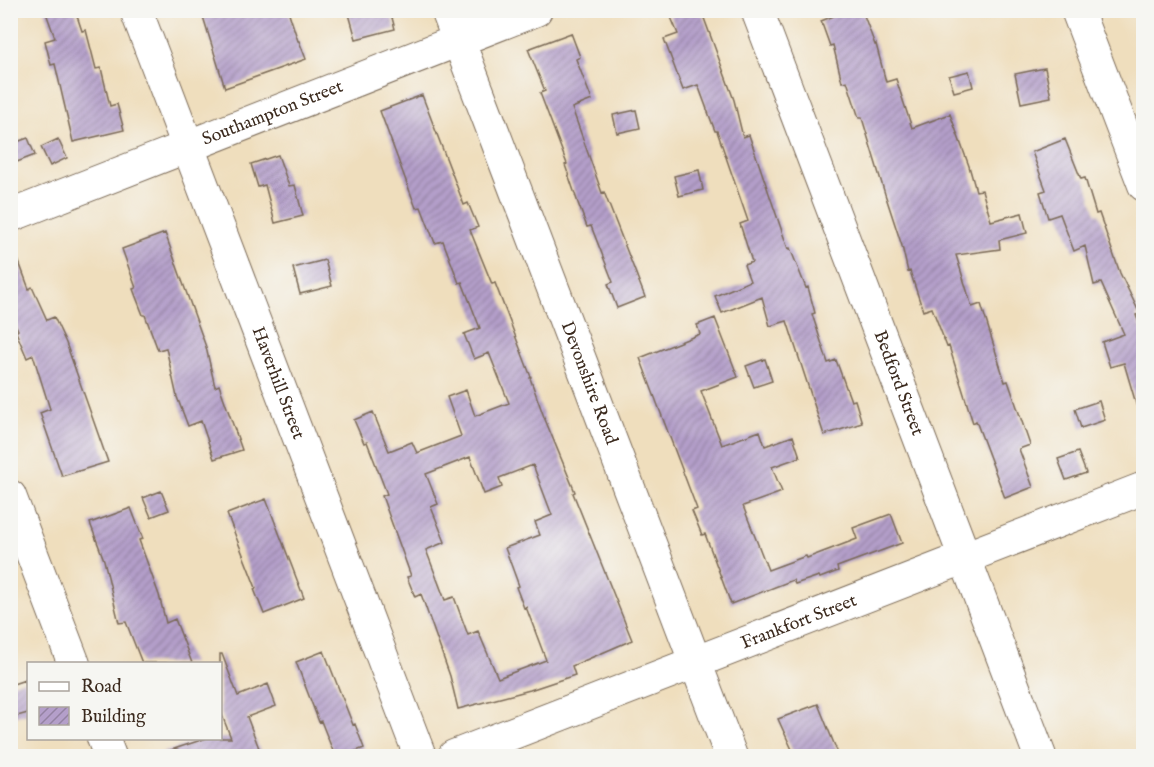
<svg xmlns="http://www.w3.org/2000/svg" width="1154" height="767" viewBox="0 0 1154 767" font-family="'IM FELL English',serif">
  <defs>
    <pattern id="building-hatch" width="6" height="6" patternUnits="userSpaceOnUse" patternTransform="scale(1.5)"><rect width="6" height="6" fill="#b49fca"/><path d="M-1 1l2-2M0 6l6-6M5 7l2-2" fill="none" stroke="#9482a3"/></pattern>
  </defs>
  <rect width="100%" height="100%" fill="#f6f6f2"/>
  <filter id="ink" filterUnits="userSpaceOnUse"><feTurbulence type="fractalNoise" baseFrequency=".0167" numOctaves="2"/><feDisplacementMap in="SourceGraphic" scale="12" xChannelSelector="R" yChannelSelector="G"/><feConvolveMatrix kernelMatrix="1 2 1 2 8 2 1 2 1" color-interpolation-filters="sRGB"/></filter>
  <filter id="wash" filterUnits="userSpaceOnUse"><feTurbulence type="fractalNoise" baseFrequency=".008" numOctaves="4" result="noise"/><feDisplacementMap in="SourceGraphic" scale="24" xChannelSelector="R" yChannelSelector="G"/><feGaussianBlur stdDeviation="1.35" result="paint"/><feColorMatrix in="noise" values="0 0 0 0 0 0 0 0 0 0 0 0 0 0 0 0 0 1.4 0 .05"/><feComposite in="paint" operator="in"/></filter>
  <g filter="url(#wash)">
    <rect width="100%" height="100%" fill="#efdebd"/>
    <g id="blocks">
      <path fill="url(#building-hatch)" fill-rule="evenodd" d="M45,10H75L82,31L86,30L96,69L101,68L110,106L117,104L124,130L73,142L55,64L51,65L45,41L55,38Z
        M201,10H288L298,41H299L306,59L225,88Z
        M362,10H390L395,29L356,39L349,14Z
        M668,10H701L734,100L743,137L749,135L788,249L790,248L806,288L808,287L815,313L812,314L828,363L836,360L851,401L855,400L862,423L824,435L787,321L770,326L762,297L722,313L715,296L750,281L744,265L752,262L740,224L748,221L717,131H715L698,85L683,90L664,39L678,34Z
        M849,10H862L875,45L876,44L886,82L896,79L912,128L950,114L969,166L976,191L982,190L991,221L1022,213L1027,233L999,240L1000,249L956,255L972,307L981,304L1005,382L1008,381L1030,445L1019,449L1033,487L1005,498L976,421L973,423L949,346L947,347L932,308L923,311L910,271L908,272L902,246L885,194L862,118H859L847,81L842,82L833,45L830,46L821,21Z
        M571,33L580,57L576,59L592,100L572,108L602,193L604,192L645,297L617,308L608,284L613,282L591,226L587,227L578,203L565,165L567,164L540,93L545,91L528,49Z
        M1045,68L1051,97L1021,103L1015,74Z
        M969,71L973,87L954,92L949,76Z
        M422,95L464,205L468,203L478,227L470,230L492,284L495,283L531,377L530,378L544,417L575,492L573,493L632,640L572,666L575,675L530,690L458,709L450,676L421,594L415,597L407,577L411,576L382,496L387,494L367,442L364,443L354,420L373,412L389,451L412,442L417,453L461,436L447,397L466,390L475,416L509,403L489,353L474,359L464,334L480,328L462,282L459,283L443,241L435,243L421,207L416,208L380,111ZM470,457L484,494L502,487L499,478L533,465L552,515L535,522L540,535L505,548L519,586L516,587L524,608L526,607L546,660L498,678L478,631L468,635L454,597L445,600L426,550L445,542L431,507L438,504L426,474Z
        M636,110L640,128L617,133L613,115Z
        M28,138L35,155L17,162L11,144Z
        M58,139L67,158L50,166L41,147Z
        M1065,139L1081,179L1085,178L1096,214L1099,213L1120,273L1140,314L1136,315L1141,328L1143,327V414H1139L1124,363L1110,367L1102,342L1124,334L1101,283L1094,285L1085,246L1074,251L1060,214L1048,218L1040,192L1046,190L1032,152Z
        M278,155L289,186L295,185L303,216L275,223L265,185L258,187L251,164Z
        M699,170L703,190L679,196L674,176Z
        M165,233L206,347L215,387L219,385L242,450L214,459L201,421L188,426L177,397L166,348L158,350L145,315H143L133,289L136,288L122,249Z
        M12,243L29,289L32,287L47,320L54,317L66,343L108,462L62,476L40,413L50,409L33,355L27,358L16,332L18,330L10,313V244Z
        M325,260L332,286L300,294L293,268Z
        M715,318L738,377L701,391L722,445L760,431L765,446L793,436L800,457L772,467L782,492L743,506L768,570L806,556L807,558L857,539L853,528L891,514L902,543L837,567L838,571L820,578L819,576L795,584L793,580L731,604L705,534L702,535L692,511L697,509L640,358L700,334L697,325Z
        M765,359L772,381L754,387L746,366Z
        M1099,401L1105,420L1081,428L1075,409Z
        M1078,452L1086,473L1066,480L1058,459Z
        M161,491L169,510L151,517L143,498Z
        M266,499L304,598L264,614L254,589L256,588L227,514Z
        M131,508L143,539L139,540L159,595L166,623L175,619L192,663H142L126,622L119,623L104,560L90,523Z
        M324,651L353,725L355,724L364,748L343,756H335L321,721L319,722L296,662Z
        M220,654H222L238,696L268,684L276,706L247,717L262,756H163L162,753L207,738H231L220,710Z
        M25,680L28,691V713L10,718V685Z
        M818,704L839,756H795L778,719Z"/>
    </g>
  </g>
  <g filter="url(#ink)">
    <use href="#blocks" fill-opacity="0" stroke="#7a6956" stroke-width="1.5"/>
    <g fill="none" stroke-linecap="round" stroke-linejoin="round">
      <g stroke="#7a6956" stroke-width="34">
        <g id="minor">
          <path id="s1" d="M136,10L420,756"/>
          <path id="s2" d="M447,10L731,756"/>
          <path id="s3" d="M757,10L1040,756"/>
          <path d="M1077,10L1144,185"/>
          <path id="s4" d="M10,216L536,10"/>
          <path d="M10,496L74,664"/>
          <path d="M103,738L110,756"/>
          <path id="s5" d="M454,756L1144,488"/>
        </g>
      </g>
      <use href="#minor" stroke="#fff" stroke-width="32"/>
    </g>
  </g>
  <g text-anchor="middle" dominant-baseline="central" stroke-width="6" stroke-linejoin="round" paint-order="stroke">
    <g font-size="18" fill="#3b2a1e" stroke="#f6f6f2">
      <text stroke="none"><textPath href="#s4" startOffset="282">Southampton Street</textPath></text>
      <text stroke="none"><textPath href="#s1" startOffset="399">Haverhill Street</textPath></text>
      <text stroke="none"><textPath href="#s3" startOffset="399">Bedford Street</textPath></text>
      <text stroke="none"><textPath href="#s2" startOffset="399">Devonshire Road</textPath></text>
      <text stroke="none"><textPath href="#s5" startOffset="370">Frankfort Street</textPath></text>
    </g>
  </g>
  <rect width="1154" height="767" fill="none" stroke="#f6f6f2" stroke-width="36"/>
  <rect x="27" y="662" width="195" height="78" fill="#f6f6f2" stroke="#aba49d" stroke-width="1.5"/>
  <rect x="39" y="682" width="30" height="9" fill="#ffffff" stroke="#aba49d" stroke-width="1.5"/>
  <text x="81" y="692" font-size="18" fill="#3b2a1e">Road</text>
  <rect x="39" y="707" width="30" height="18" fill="url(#building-hatch)" stroke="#aba49d" stroke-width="1.5"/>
  <text x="81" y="722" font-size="18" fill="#3b2a1e">Building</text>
</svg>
